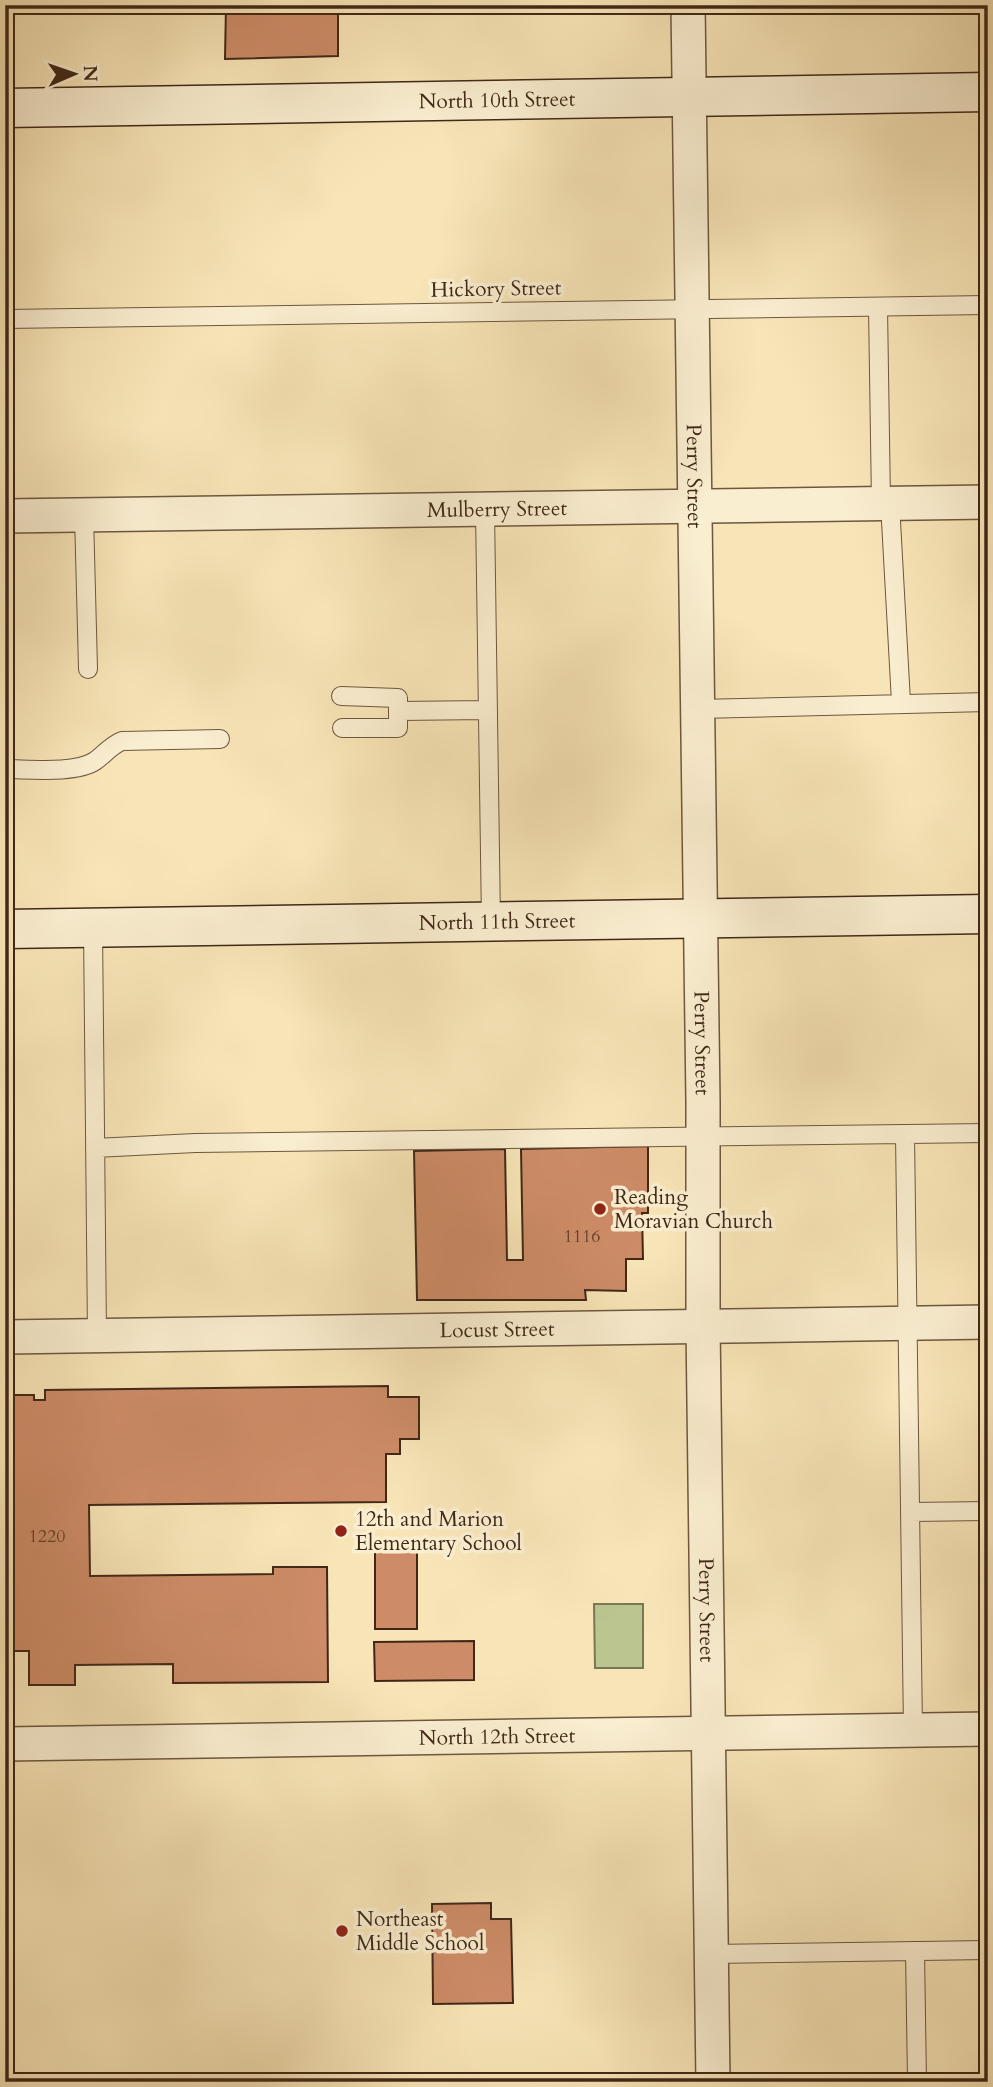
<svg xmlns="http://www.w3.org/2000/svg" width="993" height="2087" viewBox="0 0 993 2087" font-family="Cardo,serif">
  <rect width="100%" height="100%" fill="#f8e5b7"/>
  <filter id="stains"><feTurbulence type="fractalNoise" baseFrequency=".00286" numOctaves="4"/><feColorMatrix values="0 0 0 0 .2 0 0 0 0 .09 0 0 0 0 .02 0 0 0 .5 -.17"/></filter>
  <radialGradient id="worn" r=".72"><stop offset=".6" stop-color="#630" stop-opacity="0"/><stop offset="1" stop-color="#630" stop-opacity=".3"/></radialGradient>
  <path fill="#bac590" stroke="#7d7654" stroke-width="2" d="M594,1604H643V1668H595Z"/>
  <path fill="#cd8c67" stroke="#402818" stroke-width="2" d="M226,5H338V56L225,59Z
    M648,1146V1213H642L643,1259H626V1291L585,1290L586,1300H417L414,1151L505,1149L507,1260H523L521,1149Z
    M388,1386V1397H419V1439H400V1454H386V1502L89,1505L90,1576L273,1574V1567H327L328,1682L173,1683V1664L75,1665V1685H29V1651H5V1395H34V1400H45V1390Z
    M375,1540H417V1629H375Z
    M474,1641V1680L375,1681L374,1642Z
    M491,1903V1919H511L513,2003L433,2004L432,1904Z"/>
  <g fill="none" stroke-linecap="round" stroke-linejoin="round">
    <g stroke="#6e5740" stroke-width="20">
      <path id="lane" d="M878,307L881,503
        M5,319L988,305
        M890,503L901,702
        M485,510L491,922
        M84,515L88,669
        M341,696L398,698V728H342
        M697,709L988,702
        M398,711L488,710
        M5,769C29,769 75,774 95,761C105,754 110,746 122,741L220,739
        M93,927L97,1336
        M905,1135L913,1730
        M95,1148L195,1143L988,1133
        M910,1512L988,1511
        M915,1951L917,2082
        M711,1954L988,1950"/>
    </g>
    <g stroke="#6e5740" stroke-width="36">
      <g id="street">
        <path id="s1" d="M688,5L703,1102V1326L713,2082"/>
        <path id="s2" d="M5,516L988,502"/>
        <path id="s3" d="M5,1337L988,1322"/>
        <path id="s4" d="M5,1744L988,1729"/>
      </g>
    </g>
    <g stroke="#402818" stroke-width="41">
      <g id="secondary">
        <path id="s5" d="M5,108L988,92"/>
        <path id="s6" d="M5,929L988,914"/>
      </g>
    </g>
    <use href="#lane" stroke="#faeed0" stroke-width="18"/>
    <use href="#street" stroke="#faeed0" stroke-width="33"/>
    <use href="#secondary" stroke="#faeed0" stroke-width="38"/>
  </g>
  <g fill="#8f2418" stroke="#faeed0" stroke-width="2.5">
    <circle cx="600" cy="1209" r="7"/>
    <circle cx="341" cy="1531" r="7"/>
    <circle cx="342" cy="1931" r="7"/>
  </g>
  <g text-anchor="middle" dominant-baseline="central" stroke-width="7" stroke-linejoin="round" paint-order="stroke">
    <g font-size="18" fill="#63412c">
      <text x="582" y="1236">1116</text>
      <text x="47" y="1536">1220</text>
    </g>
    <g font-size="21" fill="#402818" stroke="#faeed0">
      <text stroke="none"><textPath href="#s5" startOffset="492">North 10th Street</textPath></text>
      <text transform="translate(496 289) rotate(-1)">Hickory Street</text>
      <text stroke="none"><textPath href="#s1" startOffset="471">Perry Street</textPath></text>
      <text stroke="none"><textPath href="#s2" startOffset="492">Mulberry Street</textPath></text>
      <text stroke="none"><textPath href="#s6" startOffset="492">North 11th Street</textPath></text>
      <text stroke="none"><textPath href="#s1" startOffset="1038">Perry Street</textPath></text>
      <text stroke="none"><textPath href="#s3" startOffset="492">Locust Street</textPath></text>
      <text stroke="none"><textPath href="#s1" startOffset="1605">Perry Street</textPath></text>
      <text stroke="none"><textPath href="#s4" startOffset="492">North 12th Street</textPath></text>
    </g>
    <g font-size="21" fill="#402818" stroke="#faeed0" text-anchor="start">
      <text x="614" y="1197">Reading<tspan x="614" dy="24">Moravian Church</tspan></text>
      <text x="355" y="1519">12th and Marion<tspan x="355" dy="24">Elementary School</tspan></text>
      <text x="356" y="1919">Northeast<tspan x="356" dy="24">Middle School</tspan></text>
    </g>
  </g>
  <rect width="993" height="2087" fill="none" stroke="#f8e5b7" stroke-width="28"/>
  <rect x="7" y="7" width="979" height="2073" fill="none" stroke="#402818" stroke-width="3.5"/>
  <rect x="14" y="14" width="965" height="2059" fill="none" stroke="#402818" stroke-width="2"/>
  <g transform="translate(74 74) rotate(88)" stroke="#faeed0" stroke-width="5" paint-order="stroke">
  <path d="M0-5L12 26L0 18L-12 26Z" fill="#402818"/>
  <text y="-10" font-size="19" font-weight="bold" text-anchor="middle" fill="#402818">N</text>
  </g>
  <rect width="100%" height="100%" filter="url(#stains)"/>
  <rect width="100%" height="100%" fill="url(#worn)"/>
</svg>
